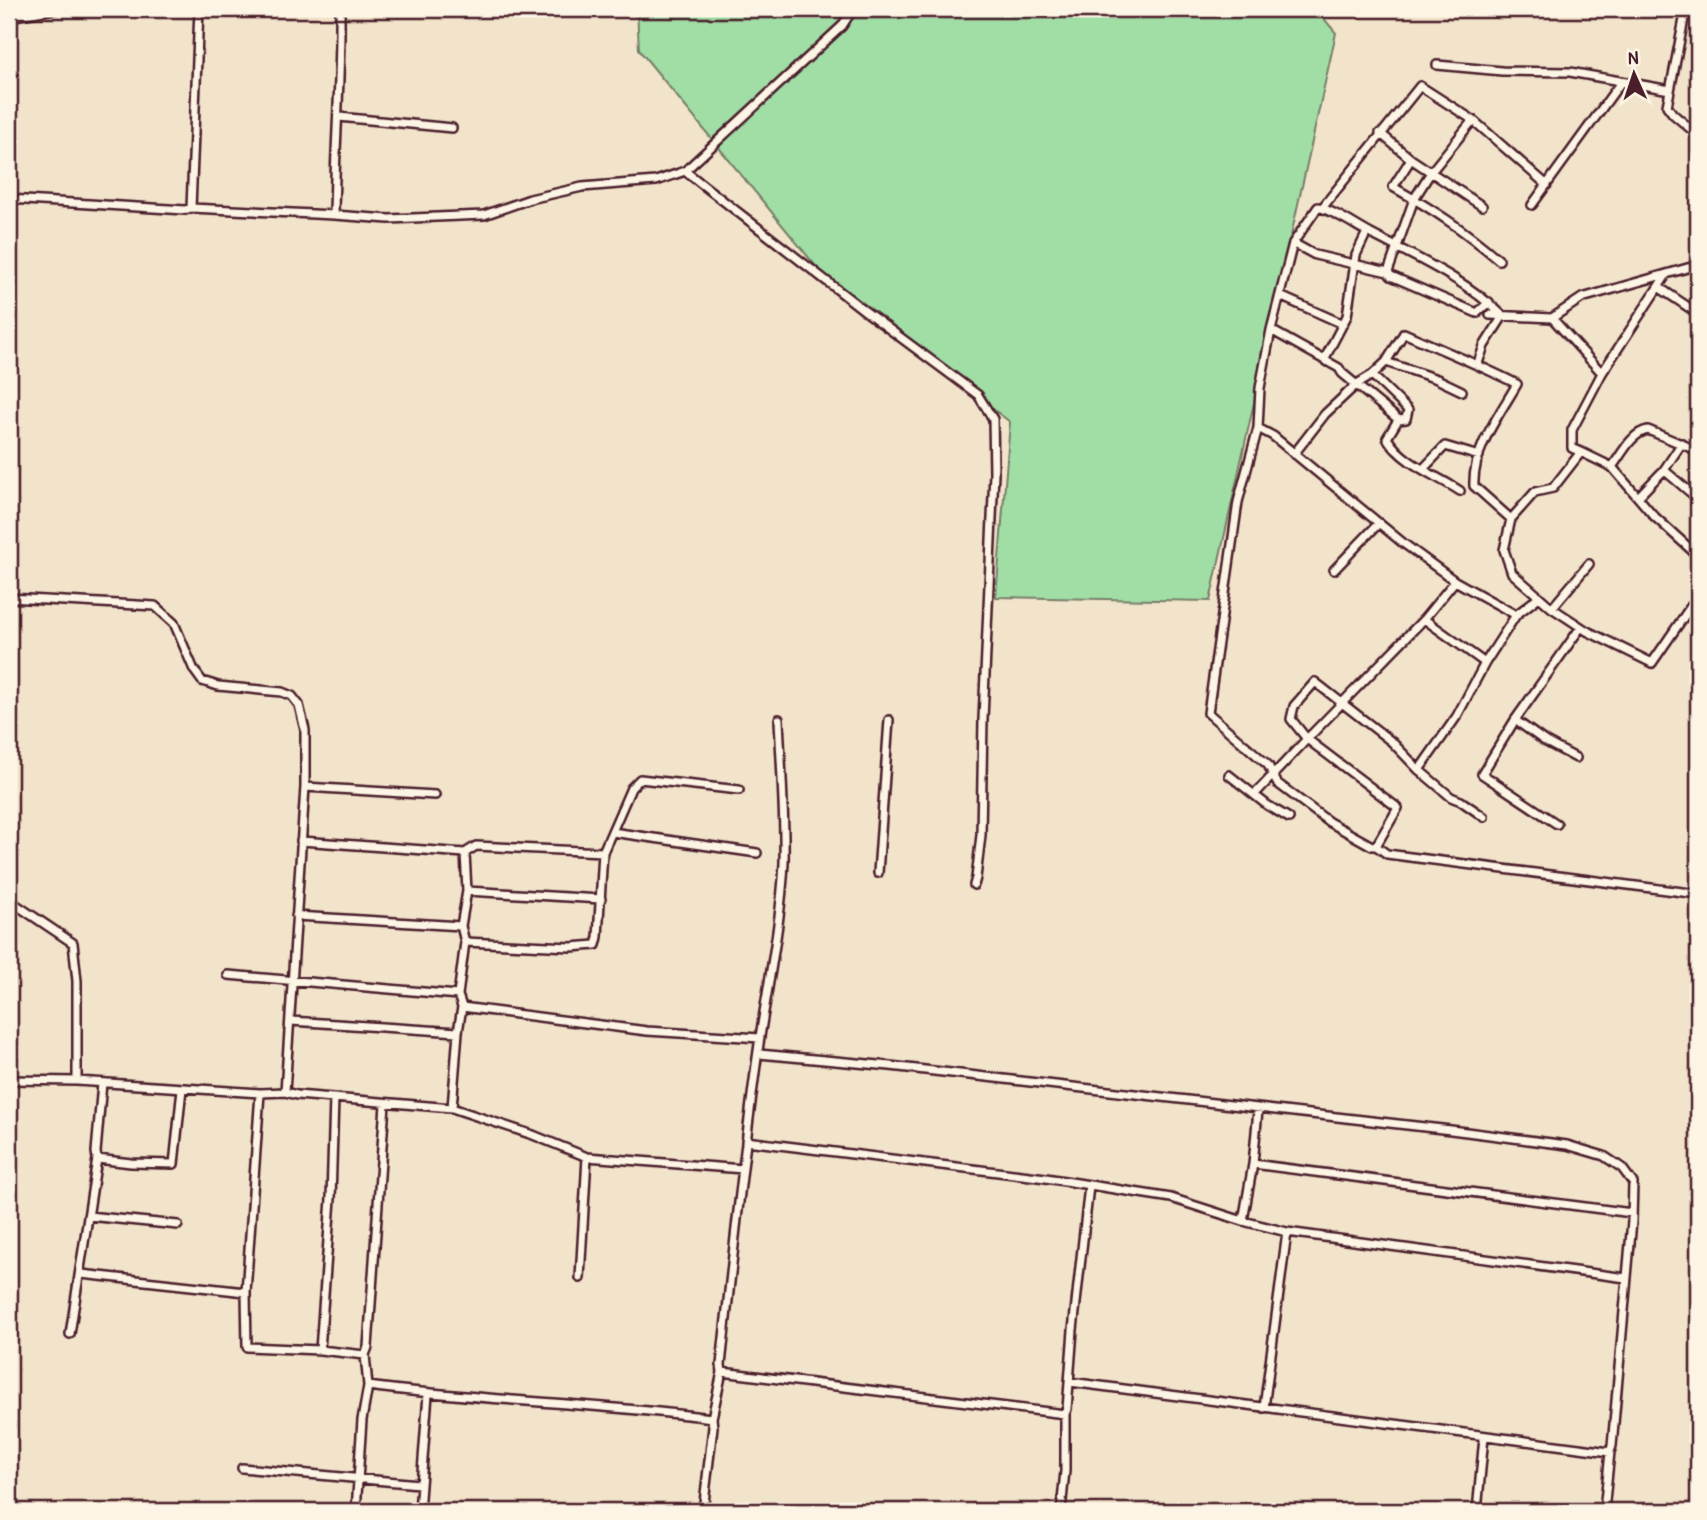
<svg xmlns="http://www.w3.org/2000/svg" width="1707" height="1520" viewBox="0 0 1707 1520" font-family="'Patrick Hand',sans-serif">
  <rect width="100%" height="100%" fill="#f2e4cb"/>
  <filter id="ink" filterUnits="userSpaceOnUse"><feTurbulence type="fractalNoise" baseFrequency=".0143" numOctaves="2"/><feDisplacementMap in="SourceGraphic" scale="14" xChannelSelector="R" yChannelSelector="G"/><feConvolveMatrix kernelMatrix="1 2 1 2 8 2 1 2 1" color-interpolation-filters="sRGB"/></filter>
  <g filter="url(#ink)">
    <path fill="#a1dea6" stroke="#767e68" stroke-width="2" d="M637,9H1316L1336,33L1210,601L996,597L1010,422L837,292L639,50Z"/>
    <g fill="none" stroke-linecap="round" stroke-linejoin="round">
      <g stroke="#4a1f2b" stroke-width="12">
        <path id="minor" d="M340,9C341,78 335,146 334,215L389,219L484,215L530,199L582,187L656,181L685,171L842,26L853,9
          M1686,9L1667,106L1673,114L1698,135
          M9,17L55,9
          M1437,65L1502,71L1570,72L1670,90
          M339,117L452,128
          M1380,133L1411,159L1482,206
          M1411,159L1393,187C1434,210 1463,229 1499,260
          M685,171L865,311L978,395L993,419L994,473L983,719L981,835L976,878L974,885
          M9,199L185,210L191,208L334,215
          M1532,205L1621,82
          M191,208L199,9
          M1322,208L1420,86L1473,120L1547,185
          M1293,243L1315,255L1388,272L1391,276L1477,313L1489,302
          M1388,272L1414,199L1431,172L1473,120
          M1666,275L1602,373L1572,430V448L1581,452L1553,488L1535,492L1511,519L1504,550L1512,573L1552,608L1587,631L1652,663L1698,596
          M1660,288L1694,311L1698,312
          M1280,296L1343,324
          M1490,315L1552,318L1582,298L1698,265
          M1552,318L1602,373
          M1271,330L1339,368L1342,373L1399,420L1406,419L1408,410L1372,375
          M1325,358L1347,316L1356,255L1367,232
          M1386,362L1437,379L1462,391
          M1478,363L1484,346L1503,316C1465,279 1417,258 1371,234C1354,225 1337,212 1318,207L1293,243L1271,330L1260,388L1258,428L1238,502L1208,713L1268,765L1277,783L1329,822L1372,846H1376L1387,854L1698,894
          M1398,420L1387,438C1403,464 1436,475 1460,491
          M1258,428L1273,436L1403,543L1455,581L1516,615
          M1581,452L1612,467L1654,516L1698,556
          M1294,454L1325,414L1357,384L1372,375L1386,362L1404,333C1442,350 1480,365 1517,384C1500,414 1472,450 1474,486L1511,519
          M1612,467C1622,454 1631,433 1648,430L1698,451
          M1423,469L1445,446L1479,456
          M1664,470L1698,499
          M1638,497L1664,470L1682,443
          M1334,570L1379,523
          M9,598L155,606L174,623L194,670L202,681L218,686L282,692L292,696L299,705L305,730V787L285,1092
          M1552,608L1589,564
          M1424,619L1485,663
          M1515,720L1546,742L1576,758
          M1419,770L1457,716L1485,663L1516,615L1539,597
          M1229,775L1267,805L1289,818
          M305,787L435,795
          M1255,794L1307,739L1424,619L1455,581
          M1557,824L1482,774L1515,720L1581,627
          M612,832L757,853
          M301,841L465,853L476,846L603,852
          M1376,846L1398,808L1307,739L1291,719L1294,706L1315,682L1392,742L1419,770L1451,797L1461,801L1484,817
          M878,873L889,720
          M467,891L601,899
          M9,900L73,943L77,981V1081
          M296,916L461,926
          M465,942L571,947L596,945L598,937L603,852L631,788L640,779L739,790
          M228,975L458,995
          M462,1007L647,1031L760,1038
          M291,1021L458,1032
          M759,1054L890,1066L1451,1130L1567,1145L1604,1156L1622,1168L1633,1183L1632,1221L1612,1446L1610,1452L1604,1511
          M9,1080L77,1081L260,1093L285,1092L297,1095L452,1108L533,1135L587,1157L743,1169
          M260,1093L246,1292L247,1347L320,1350L365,1355
          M452,1108L458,1032L462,1007L458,995L465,942L461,926L467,891L465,853
          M746,1141L1046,1178L1171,1198L1243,1221L1287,1232L1626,1278
          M97,1159L131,1163L174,1164L182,1089
          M1253,1164L1632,1213
          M88,1216L178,1225
          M1243,1221L1253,1164L1258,1110
          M81,1274L246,1292
          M580,1278L587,1157
          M70,1334L97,1159L96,1152L102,1083
          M320,1350L331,1199L334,1098
          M722,1372L1065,1414
          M1070,1382L1610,1452
          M368,1386L365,1355L368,1347L385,1104
          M1264,1408L1287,1232
          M242,1468L419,1484
          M356,1511L362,1420L368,1386C483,1401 598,1403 712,1418
          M419,1511L428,1394
          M703,1511L713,1427L712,1418L722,1372L721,1365C733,1255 744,1146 760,1037C769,979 781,921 784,863C785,815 781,767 779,719
          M1061,1511L1065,1471V1414L1067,1409L1073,1330L1089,1186
          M1477,1511L1484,1437"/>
      </g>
      <g stroke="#4a1f2b" stroke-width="16">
        <path id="primary" d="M9,1511H10"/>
      </g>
      <use href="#minor" stroke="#fcf5e5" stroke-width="7"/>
      <use href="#primary" stroke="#fcf5e5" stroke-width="10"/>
    </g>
  </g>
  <rect width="1707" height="1520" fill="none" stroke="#fcf5e5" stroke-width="35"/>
  <rect x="18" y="18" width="1672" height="1485" fill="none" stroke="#4a1f2b" stroke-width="2.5" filter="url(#ink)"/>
  <g transform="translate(1634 74) rotate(357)" stroke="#fcf5e5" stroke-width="5" paint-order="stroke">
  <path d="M0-5L12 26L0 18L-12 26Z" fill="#4a1f2b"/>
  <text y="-10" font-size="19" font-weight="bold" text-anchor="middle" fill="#4a1f2b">N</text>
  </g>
</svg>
